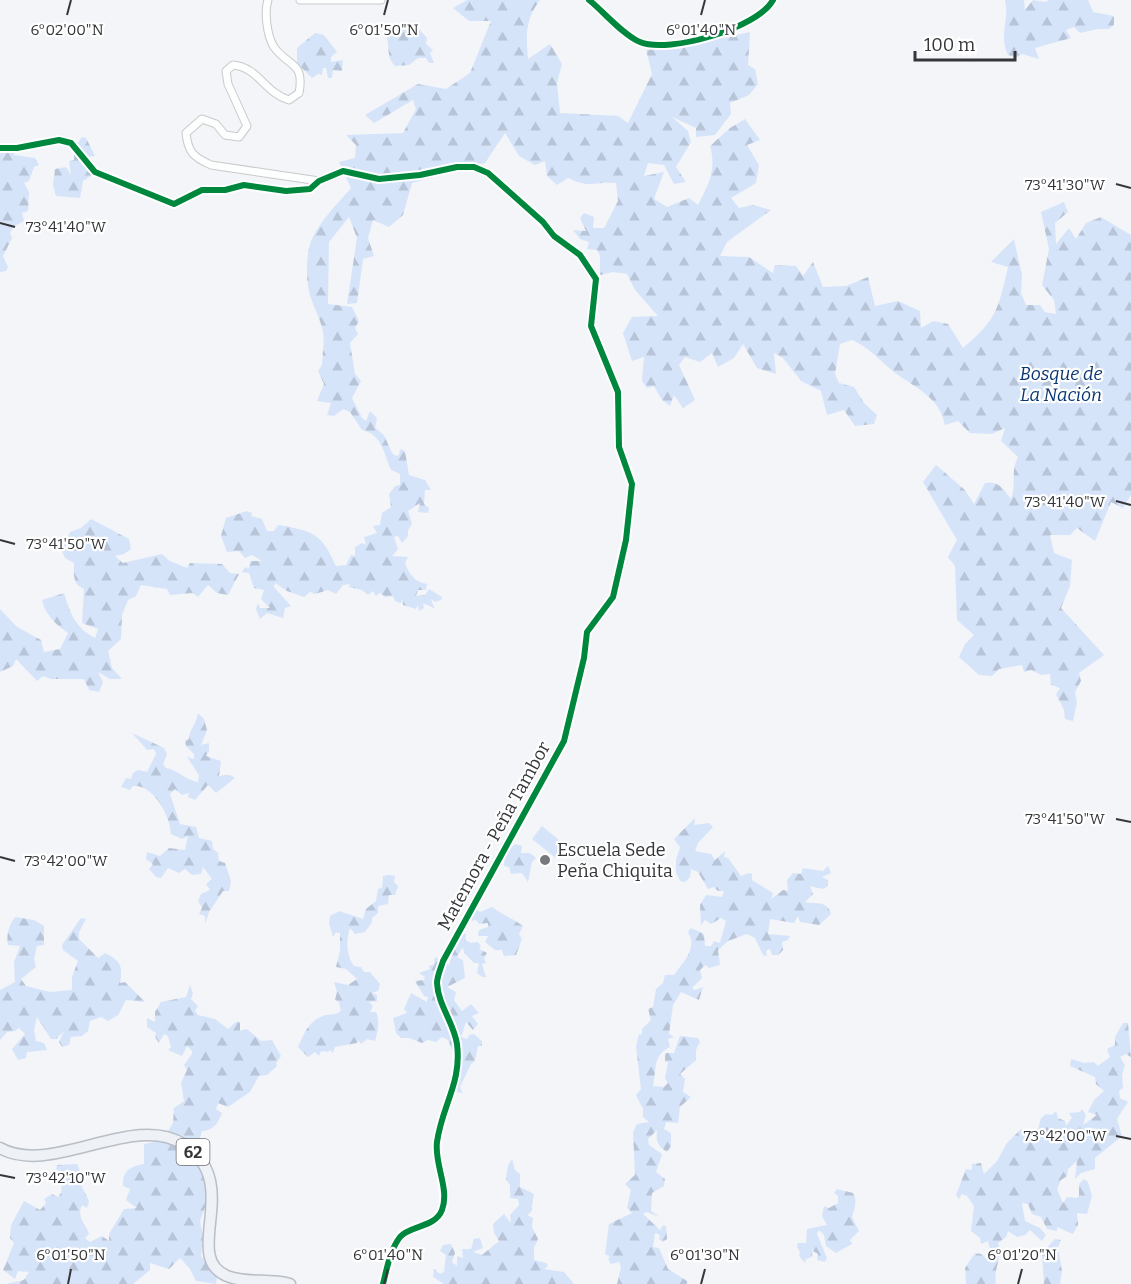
<svg xmlns="http://www.w3.org/2000/svg" width="1131" height="1284" viewBox="0 0 1131 1284" font-family="Bitter,serif">
  <defs>
    <pattern id="forest-firs" width="22" height="20" patternUnits="userSpaceOnUse" patternTransform="scale(1.5)"><rect width="22" height="20" fill="#d6e4fa"/><path d="M5 1l3.5 6h-7zM16 11l3.5 6h-7z" fill="#b8c4d7"/></pattern>
  </defs>
  <rect width="100%" height="100%" fill="#f3f5f8"/>
  <path fill="#d6e4fa" d="M542,826L566,846L556,858L532,839Z"/>
  <path fill="url(#forest-firs)" d="M467,0H540C525,20 526,35 528,59L550,44L562,64L557,83L560,113L618,116L628,123L652,74L646,50L691,45L750,32L748,65L755,69L758,84L749,95L730,103L731,114L715,135L696,137V128L672,117L688,131L691,142L676,167L686,182L674,184L664,165L648,163L644,176L664,172L654,199L667,207L689,198L698,205C708,185 717,170 710,146L730,128L745,119L760,140L747,145L759,165L756,183L731,198L739,208L753,205L771,210L727,242L720,256L749,257L773,273L775,265L796,266L803,276L813,262L823,287L846,286L868,277L875,306L898,301L920,311L921,328L933,321L948,324L963,348C997,319 998,310 1008,267L991,262L1014,239L1022,275L1021,293L1026,305H1040L1045,312L1056,314L1054,300L1042,285L1049,249L1041,212L1064,202L1068,212L1055,223L1056,244L1069,228L1076,239L1086,223L1101,217L1131,235V495L1123,508L1111,502L1095,541L1077,528L1070,535H1050L1054,553L1072,560L1070,586L1061,608L1104,655L1079,673L1081,681L1075,692L1077,702L1073,721L1065,719L1064,710L1056,694L1060,688L1051,685L1050,674L1041,675L1031,670L1024,672L1022,665L999,669L992,676L979,675L959,657L965,644L974,635L957,620L955,566L948,557L957,540L923,482L936,465L965,490L974,504L985,483C999,480 1004,490 1011,499C1017,483 1010,473 1018,457L1001,441L1005,428L992,434L970,433L958,421L945,425C939,396 915,388 894,372C880,361 869,347 852,340L840,344L835,374L839,383L854,387L864,403L877,415L874,424L855,426L844,410L827,415L821,391L801,381L783,358L774,353L776,374L757,368L743,344L734,358L718,367L712,353L700,362L685,357L679,365L695,400L683,408L674,395L670,406L662,400L654,386L647,388L642,381L644,357L632,361L623,333L632,317L658,316L635,290L627,274L613,272L600,275V256L597,250L587,249L589,242L580,239L573,230L586,231L580,218L584,213L594,217L593,228H604L618,201L616,183C593,181 591,189 568,178L557,185L547,176L545,161L535,165L519,156L505,133L485,163L412,183L403,215L389,227L373,220L368,238L374,256L363,259L357,303L347,304L357,238L349,217L329,242L328,304L352,307L359,321L355,328L358,334L350,343L355,374L361,381L352,398L362,418L366,421L370,411L377,418L375,428L384,435L392,453L396,456L399,455L400,449L405,451L409,475L425,480L431,490H425L424,504L429,508L428,513L418,512L420,503L408,511L412,524L408,530V536L402,543L398,536L394,537L398,549L392,556L408,557L405,563C409,574 415,582 427,584L426,590H418L416,596L425,595L429,589L442,597L441,600L435,602L431,599L434,608L423,603L424,608L419,611L418,605L416,609L403,605L402,599L401,603L395,601L393,596L385,597L380,593L376,596L373,591L368,595L362,590L349,587L350,584L343,585L336,594L328,590L315,594L310,592L304,597L287,591L275,583L274,587L291,606L285,608L283,618L267,613L260,619L256,609L258,603L260,608H270L261,599L264,590L254,588L249,573L242,572L245,567L249,569L250,561H262L252,555L245,558L239,551L227,552L221,536L226,518L247,511L252,513L251,516L262,519L267,531H274L278,525C317,531 322,536 336,566L346,565L351,555L355,556V547L362,543L366,545L364,537L377,533L373,526L380,525L382,513L391,507L389,494L395,486L400,485V474L391,470C384,454 382,434 362,430L350,412L343,409L334,416L327,415L331,403L317,401L324,384L318,371C324,364 322,360 323,350C326,327 318,319 311,298C306,284 306,262 309,248C315,225 336,206 351,188L339,162L355,158L356,145L346,135L403,133L416,109L413,100L374,123L365,115L418,84L446,89L470,73L491,21H469L453,8Z
    M1005,0H1024L1025,10L1033,0L1045,2L1049,0H1088L1093,12L1114,16V25L1109,29H1098L1080,33L1074,27L1066,30L1071,38L1035,48L1039,59L1022,54L1016,58L1008,55C998,34 1010,21 1005,0Z
    M404,25L408,28L416,26L427,38L426,44L433,50L430,53L434,63H429L426,58H418L409,65L395,66C385,55 391,48 386,35Z
    M315,33L324,35L337,52L331,57V62L343,60L342,71L333,70L332,78H328L326,68H323L322,75L318,74L312,78L297,63V48Z
    M82,137L86,138L95,156L85,157V165L92,175L83,181L80,198L56,196L53,186L55,169L66,167L71,175L69,161L74,160V149L81,148L78,143Z
    M16,147L14,155L35,158L39,165L34,167L29,181L24,183L29,192L28,211L22,213L24,221L13,227L10,233L12,238L3,256L8,267L6,271L0,272V151Z
    M91,519L129,539L131,549L124,554L115,556L123,563L162,554L170,561L187,568L190,563L222,564L230,573L239,574L228,595L217,593L208,585L198,597L193,593L170,595L167,589L141,585L136,596L128,600L122,615L121,639L108,651L112,668L122,679H110L98,672L103,682L99,692L89,690L84,679H51L43,676L37,681L16,659L13,666L0,672V609L17,627L41,640L44,652L60,649L68,633C56,625 45,614 42,600L64,593C70,614 76,628 95,638L98,629L82,623L84,589C72,584 74,574 74,563L65,558L62,551L70,532L81,528Z
    M198,713L204,719L207,730L201,745L209,743V751L206,756L221,761L219,776L230,775L235,778L216,793L208,785L195,800L188,797L189,793L182,795L175,789L170,794L180,824L196,827L199,838L212,841L213,849L218,853L219,861L225,863L231,881L229,891H223L209,912L205,924V916L199,914L202,908L198,901L201,894L210,890L206,884L212,879L203,867L201,874L192,875L185,869L179,873L168,868L161,878L156,877L149,869L153,864L146,859L147,852L160,856L169,848L185,850L188,836L182,839L171,834C170,815 153,784 133,786L130,790L121,787L126,778L131,779L133,773L138,770L147,772L156,754L154,749L147,750L132,733L164,748L167,754L163,764L166,768C177,770 186,780 198,782L199,775L187,757L194,759V754L186,746L185,741L189,739C189,730 197,723 198,713Z
    M695,818L694,825L709,823L713,827L698,843L695,851L711,854L715,860L725,851L724,857L728,858L741,876L749,873L752,874V880L773,893L771,899L783,890L788,891L787,880L793,873L801,874L803,868L823,871L828,866L831,873L822,877L828,880V886L823,889L810,886L813,894L805,902C814,905 827,899 831,914L819,925L800,922L798,916L794,923L770,919L768,934L790,936L788,940L782,942L783,950L778,955H772L770,949L766,951L767,956L763,955L755,938L747,934L728,941L718,950L720,965L709,968L705,965L700,970L702,978L692,988L695,990L703,987L699,1000L681,992L673,1005L669,1034L674,1037L668,1039L670,1047C652,1056 657,1069 653,1086L664,1087L668,1083L665,1078L668,1062H665V1053H674L680,1036L698,1038L700,1042L696,1050V1060L680,1074L685,1079L683,1092L691,1097L680,1107L678,1123L666,1122L664,1129L671,1133V1146L667,1152C657,1146 656,1141 657,1130L648,1139L649,1145L662,1154L656,1172L665,1179L664,1186L652,1193L651,1211L659,1217L647,1212L643,1214L660,1230L663,1225L666,1226L667,1239L663,1242L659,1239L660,1235L655,1233L653,1247L659,1248L668,1269L687,1281V1284H617L621,1267L619,1262L611,1264L608,1259L610,1257L605,1254L609,1224L632,1213L627,1208L631,1190L625,1184L635,1175L633,1132L637,1124L649,1122L643,1117V1109L636,1095L641,1089L636,1046L639,1034L642,1035V1029L651,1020L648,1009L653,1007L656,989L663,983L665,975H674C683,962 698,949 688,932L691,928L704,934L705,946H711L714,941L720,943L726,921L721,918L711,924L705,920L701,925L700,905L706,895L722,897L724,891H718L714,887L708,889L698,872L691,869L690,877L685,882L680,881L676,872V860L680,847L674,839Z
    M515,844L522,846L521,853H530L536,858L532,862L528,882L522,873L511,874L509,867L504,866L505,852Z
    M389,875L395,876L394,882L398,886L395,895H389L388,904L378,906V913L372,918V922L365,932L355,934L350,928C346,940 346,955 354,966L361,967L364,972H370L380,984L378,991L372,993L377,995V1001L369,1002L373,1006L370,1012H376C380,1021 378,1031 375,1041L367,1039L361,1044L358,1040L357,1043L335,1047L333,1053L330,1050L328,1052L321,1051L319,1056L315,1052L308,1057L298,1047C304,1035 307,1022 323,1016C331,1013 334,1016 341,1011L339,1002L335,1000L337,992L334,982L348,985L357,979L346,969L336,967L340,951V933L336,932L333,937L329,923L330,916L339,911L363,919L366,909L376,901L378,889L382,888L383,876Z
    M492,907C503,915 512,918 523,926L519,934L522,939L516,955L504,956L502,950H495L485,942L488,936H478L479,930L488,927V923L479,924L476,920L471,921L469,917L476,909L480,912Z
    M15,917L34,920L44,926V945L37,946L34,959L36,967L21,979L26,986L50,992L72,990V977L78,961L63,950L62,945L81,918L86,919L79,932V939L98,958L105,953C121,961 123,966 120,983L125,982L145,1002L126,1000L118,1015L108,1021L101,1017L90,1021L88,1031L82,1036L71,1037L69,1045L62,1047L59,1042L64,1031L56,1039H51L37,1017L34,1030L36,1041L44,1043L47,1050L27,1052L26,1058L18,1060L12,1049L25,1034L19,1028L15,1031L7,1032L0,1040V990L15,982L14,962L20,946L8,945C6,936 9,925 15,917Z
    M460,931L466,934L465,940L471,943L478,942L481,946L479,949L487,953L484,958L486,963L482,964L486,977H482L477,973L479,963H474L464,953L463,947L457,957L463,960L465,978L447,987L456,992L454,1000L462,1011L471,1004L479,1013L472,1016L478,1024L473,1030L466,1022L461,1037L467,1039L469,1035L474,1034L482,1041V1046H478L475,1061L471,1064L460,1087L463,1093L450,1091L457,1062L448,1040L442,1037L436,1042L428,1040L422,1043L409,1038H401L396,1033L393,1018L407,1013L404,1009L411,993L427,1002L428,997L424,996L415,981L424,980L425,977L419,973L430,969L429,966L434,964L435,957L449,965Z
    M190,985L193,993L191,999L198,1006L195,1011L198,1015L215,1019L228,1029L236,1022H240V1031L247,1029L261,1041L272,1040L281,1056L276,1063L277,1066L267,1075L259,1076L250,1092L228,1107L218,1103L216,1109L222,1113C219,1122 213,1131 202,1131L199,1140L193,1141L168,1131L173,1123L174,1108L184,1101L181,1083L187,1070L184,1065L192,1054V1051L187,1046L182,1056L168,1050L171,1047L168,1036L164,1034L159,1043L155,1037L156,1033L147,1027V1018L155,1022V1012L161,1002L186,997Z
    M1123,1023H1128L1131,1057L1126,1054L1120,1057L1125,1065L1122,1075L1123,1088L1119,1091L1120,1098L1128,1102L1117,1119L1122,1136L1095,1158V1169L1081,1173L1075,1179L1077,1161L1068,1169L1067,1176L1061,1180L1057,1189L1063,1203L1067,1197L1077,1198L1079,1196V1184L1084,1179L1088,1182L1092,1196L1087,1214L1077,1213L1078,1225L1073,1234L1057,1227V1231L1047,1229L1041,1217L1032,1214L1028,1204L1022,1203L1025,1221L1040,1228L1046,1235L1042,1241L1030,1230L1025,1235L1017,1237L1008,1231L1006,1237L998,1243C1003,1257 993,1269 996,1284H966L965,1268L975,1253L981,1254L988,1260L996,1251L990,1249L988,1241L981,1244L980,1238L971,1231L974,1206L967,1196L962,1194L959,1199L956,1195L966,1169L972,1170V1164L981,1163L984,1174L997,1161L1007,1143L1021,1129H1038L1041,1118L1046,1114L1052,1115L1056,1111L1058,1118L1065,1121L1066,1126L1072,1118L1069,1113L1080,1112L1082,1109L1086,1115L1083,1125L1097,1115L1088,1112L1094,1100L1104,1091L1096,1084L1095,1077L1070,1066L1071,1059L1084,1063L1094,1062L1098,1066L1110,1057L1107,1049L1115,1045V1037Z
    M155,1142L167,1143L187,1151L205,1175L207,1202L200,1221L203,1236L201,1256L217,1278L216,1284L196,1281L190,1269L180,1258L169,1269L150,1263V1270L133,1284H6L24,1280L29,1272L18,1271L15,1279L3,1270L14,1243L10,1238L11,1225L24,1201L40,1210L46,1203L44,1199L52,1194L58,1197L61,1193L63,1173L56,1169L57,1165L77,1164L83,1178L81,1185L89,1201L87,1208L82,1205C76,1218 86,1223 89,1234L85,1238L90,1242L102,1236L109,1241V1234L124,1209L137,1208L126,1200L130,1189L123,1186C122,1171 131,1166 144,1164V1144Z
    M512,1159L515,1170L520,1174V1187L534,1194L531,1212L527,1215L533,1218L532,1227L538,1239L534,1248V1260L546,1263L548,1266L544,1269L564,1272L574,1284H444L433,1277L434,1269L440,1274L444,1272L446,1255L440,1251L443,1245L451,1244L455,1253L452,1262L457,1266V1256L463,1258L462,1249H471L474,1239L480,1238L483,1248L473,1252L482,1255L499,1241L494,1233L493,1224L504,1214L511,1223L510,1215L519,1205L518,1199L510,1198V1185L506,1179L508,1165Z
    M837,1189L853,1193C858,1200 854,1210 852,1217L859,1231L850,1240L852,1244L836,1253L826,1246L824,1235L819,1230L817,1234L827,1258L825,1262L817,1260L818,1254L813,1251V1247L812,1257L806,1259L805,1263L799,1256L800,1252L797,1247L798,1243H806L807,1229L827,1225L822,1216L824,1206L829,1208L838,1203V1196L834,1193Z
    M1055,1239L1061,1240L1058,1247L1062,1271L1060,1284H1044L1042,1253Z"/>
  <g fill="none" stroke-linecap="round" stroke-linejoin="round">
    <g stroke="#c8cacb" stroke-width="9">
      <path id="street" d="M268,0C264,12 267,36 274,47C288,67 305,61 299,93L289,100C265,93 258,67 233,65L226,71L228,84L247,126L239,137L225,135L216,124L202,119L186,133C188,152 193,157 211,165L319,181
        M300,0H381
        M589,0C603,11 624,36 640,42C669,54 758,28 773,0
        M0,148H17L59,140L71,143L95,172L174,204L202,190H225L244,185L286,191L310,189L319,181L343,171L379,179L420,175L457,167H474L488,173L543,222L554,236L580,255L596,279L591,326L618,392L619,447L632,484L626,540L613,597L587,632L584,658L564,741L443,961C441,968 437,976 437,983C438,1005 454,1023 457,1044C462,1083 442,1105 437,1142C434,1164 450,1189 442,1210C435,1228 410,1225 400,1237C390,1250 387,1268 383,1284"/>
    </g>
    <g stroke="#b9bfc7" stroke-width="13">
      <path id="primary" d="M0,1148C51,1177 133,1112 183,1144C245,1183 180,1256 227,1276C247,1284 269,1278 290,1284"/>
    </g>
    <use href="#street" stroke="#fdfefe" stroke-width="7"/>
    <use href="#primary" stroke="#eef1f5" stroke-width="10"/>
    <g stroke="#fff" stroke-width="10">
      <path id="cycleway" d="M589,0C603,11 624,36 640,42C669,54 758,28 773,0
        M0,148H17L59,140L71,143L95,172L174,204L202,190H225L244,185L286,191L310,189L319,181L343,171L379,179L420,175L457,167H474L488,173L543,222L554,236L580,255L596,279L591,326L618,392L619,447L632,484L626,540L613,597L587,632L584,658L564,741L443,961C441,968 437,976 437,983C438,1005 454,1023 457,1044C462,1083 442,1105 437,1142C434,1164 450,1189 442,1210C435,1228 410,1225 400,1237C390,1250 387,1268 383,1284"/>
    </g>
    <use href="#cycleway" stroke="#00873e" stroke-width="6"/>
  </g>
  <path fill="none" stroke="#353639" stroke-width="2" d="M67,15L71,0M384,15L388,0M701,15L705,0M1116,184L1131,188M0,223L15,227M1116,501L1131,505M0,540L15,544M1116,819L1131,822M0,857L15,861M1116,1136L1131,1139M0,1175L15,1178M68,1284L71,1269M384,1284L388,1269M701,1284L705,1269M1018,1284L1022,1269"/>
  <circle fill="#78797c" stroke="#fff" stroke-width="2" cx="545" cy="860" r="6"/>
  <g text-anchor="middle" dominant-baseline="central" stroke-width="4.5" stroke-linejoin="round" paint-order="stroke">
    <rect fill="#fff" stroke="#727274" stroke-width="1.5" x="176.5" y="1139" width="33" height="26" rx="4.5"/>
    <g font-size="16" font-weight="bold" fill="#353639">
      <text x="193" y="1152">62</text>
    </g>
    <g font-size="18" font-style="italic" fill="#083573" stroke="#fff">
      <text x="1061" y="374">Bosque de<tspan x="1061" dy="21">La Nación</tspan></text>
    </g>
    <g font-size="18" fill="#353639" stroke="#fff">
      <text transform="translate(494 836) rotate(-61)">Matemora - Peña Tambor</text>
    </g>
    <g font-size="18" fill="#353639" stroke="#fff" text-anchor="start">
      <text x="557" y="850">Escuela Sede<tspan x="557" dy="21">Peña Chiquita</tspan></text>
    </g>
  </g>
  <g font-size="15" text-anchor="middle" fill="#353639" stroke="#fff" stroke-width="4.5" stroke-linejoin="round" paint-order="stroke">
    <text x="67" y="35">6°02'00"N</text>
    <text x="384" y="35">6°01'50"N</text>
    <text x="701" y="35">6°01'40"N</text>
    <text x="1065" y="190">73°41'30"W</text>
    <text x="66" y="232">73°41'40"W</text>
    <text x="1065" y="507">73°41'40"W</text>
    <text x="66" y="549">73°41'50"W</text>
    <text x="1065" y="824">73°41'50"W</text>
    <text x="66" y="866">73°42'00"W</text>
    <text x="1065" y="1141">73°42'00"W</text>
    <text x="66" y="1183">73°42'10"W</text>
    <text x="71" y="1260">6°01'50"N</text>
    <text x="388" y="1260">6°01'40"N</text>
    <text x="705" y="1260">6°01'30"N</text>
    <text x="1022" y="1260">6°01'20"N</text>
  </g>
  <path d="M915 51v9h100v-9" fill="none" stroke="#353639" stroke-width="3"/>
  <text x="924" y="51" font-size="18" fill="#353639" stroke="#ffffff" stroke-width="4.5" paint-order="stroke">100 m</text>
</svg>
